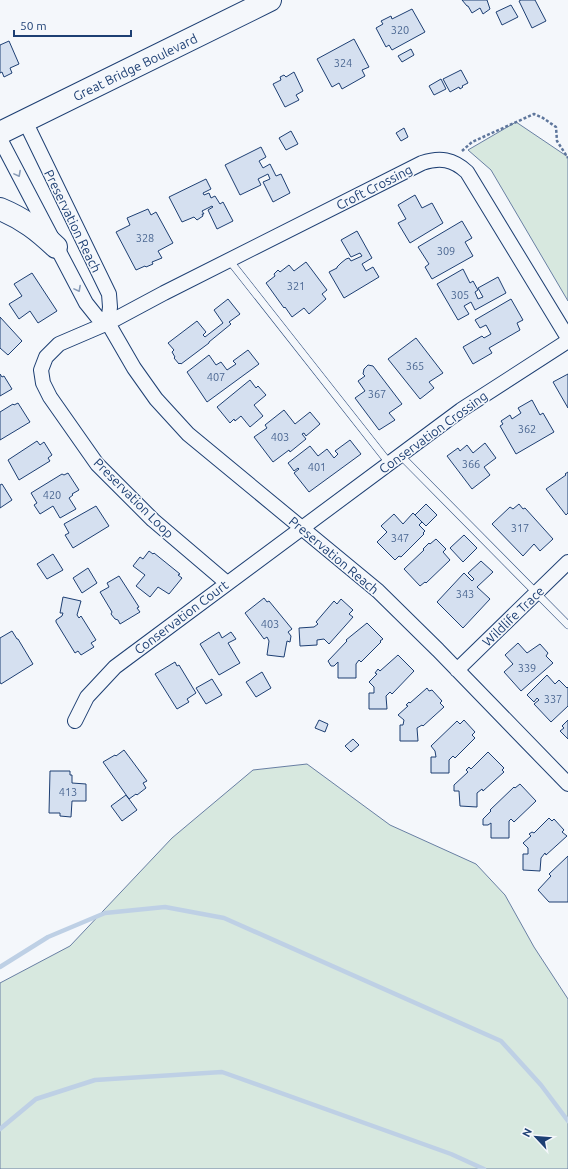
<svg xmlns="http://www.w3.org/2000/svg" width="568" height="1169" viewBox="0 0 568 1169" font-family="Ubuntu,sans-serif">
  <rect width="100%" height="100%" fill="#f4f7fb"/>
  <path fill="#d7e8df" stroke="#687fa3" d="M516,122L568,157V301L491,170L468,150Z
    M307,764L390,825L476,864L505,895L534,947L568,999V1169H0V983L70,946L172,838L253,770Z"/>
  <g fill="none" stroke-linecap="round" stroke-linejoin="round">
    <path stroke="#bed0e5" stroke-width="4.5" d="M0,967L48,937L105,913L165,907L224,918L501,1041L541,1085L568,1121
      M0,1129L36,1099L95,1080L222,1072L451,1154L484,1169"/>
  </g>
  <path fill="#d5e0f0" stroke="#1d3f73" d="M462,0H487L490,9L483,14L480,8L472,13L468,6H467Z
    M521,0H535L546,21L532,28L519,1Z
    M511,5L518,17L502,25L496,12Z
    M412,9L425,32L392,50L389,45L386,47L376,28L383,24L381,21L391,16L392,19Z
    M354,39L369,67L362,70L365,76L342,89L339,83L332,87L317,59Z
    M9,41L19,64L10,68L12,73L4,77L2,72L0,73V45Z
    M411,49L414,55L402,62L398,56Z
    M461,70L468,83L462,86L463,87L460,89L459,87L450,92L443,79Z
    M294,72L303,91L296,95L299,100L285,107L273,84L281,80L280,77L284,75L286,77Z
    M441,79L446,89L434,95L429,86Z
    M404,128L408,137L401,141L396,133Z
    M291,131L298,144L286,150L279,138Z
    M261,147L266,157L259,161L263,168L270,164L276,176L281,174L290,193L273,202L263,182L270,179L268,174L258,179L261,185L240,195L225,165Z
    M206,179L211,189L203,193L204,195L209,193L211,198L215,196L220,204L223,202L233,221L217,229L208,210L213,207L212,206L202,211L204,214H202L203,216L197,220L194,217L182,222L169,197Z
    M415,195L422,208L432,203L443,223L410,243L398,223L406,219L398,205Z
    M148,209L151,215L156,212L173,243L158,251L162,258L152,262L153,264L146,267L145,266L136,270L116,232L130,225L127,218Z
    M462,221L472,238L465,242L473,256L432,279L425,267L429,264L418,247Z
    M357,231L372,258L362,264L366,271L373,267L379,277L344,298L329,272L337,268V267L341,263L346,259L349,258L351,261L362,256L360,253L351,257L341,240Z
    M306,262L327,290L322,294L326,299L309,314L304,308L292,317L285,307L284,308L266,283L275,276L274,274L278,270L280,272L289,265L294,271Z
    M463,269L470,283L473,281L478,290L475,292L478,299L483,297L478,288L498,277L506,293L475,310L471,302L464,306L469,314L458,320L437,284Z
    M32,273L57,311L38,323L30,311L19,319L9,304L22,296L14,284Z
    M228,299L240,314L229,322L231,324L209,342V343L181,364L180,363L179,364L174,358L175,357L172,352L174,350L168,343L197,321L206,332L203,335L205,337L223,323L214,310Z
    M511,299L523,320L517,323L520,330L489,348L492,353L473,364L463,347L482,336L484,338L491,334L486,325L480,328L475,320Z
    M0,317L22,341L8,355L0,348Z
    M416,338L443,373L429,382L434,388L420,399L388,359Z
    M248,350L259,364L207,402L187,372L209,355L216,365L221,362L227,370L236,364L233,361Z
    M368,365L373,366L402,404L389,413L395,420L379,430L355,398L365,391L358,381L365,376L363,374L364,369Z
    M0,374L2,377L4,376L12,389L0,396Z
    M568,374V408L553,382Z
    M250,380L256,388L258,386L266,395L254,405L263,416L250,427L241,416L235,421L234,419L230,423L217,407Z
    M532,400L540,415L543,413L554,432L516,454L500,426L503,424L501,421L510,415L512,419L521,413L518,408Z
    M18,403L30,422L0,440V412L13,404L14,405Z
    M284,410L295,424L310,412L320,424L306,436L304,433L302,434L306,439L290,452L289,450L273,462L254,437L267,428L265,425Z
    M350,440L361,454L309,492L294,473L299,469L298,468L294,471L288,463L310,446L318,456L327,449L334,458L338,454L335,451Z
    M37,441L40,445L44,442L52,455L48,458L50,461L19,480L8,460Z
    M485,443L496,458L484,467L490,475L472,489L447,456L458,448L460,451L467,445L473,453Z
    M568,472V513L566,515L546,489L566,475L565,474Z
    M68,473L79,490L72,494L73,495L69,498L76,509L60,518L53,506L40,514L34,505L37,503L31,493L62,474L64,475Z
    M2,484L12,500L0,508V485Z
    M426,504L437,515L426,526L415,515Z
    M519,504L523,509L525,508L553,539L540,551L534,544L523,556L492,524L510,507L513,509Z
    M96,506L109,526L73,548L65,535L69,533L64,524Z
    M413,513L422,522L419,525L425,531L423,533L424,534L401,557L399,556L395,560L377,542L387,532L381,526L394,514L403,524Z
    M464,535L477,548L463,562L450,548Z
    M436,539L446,549L443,552L450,560L426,583L425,582L420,586L404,569L424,550L423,549L429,543L430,544Z
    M149,551L153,554L154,553L180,574L178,575L182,578L169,594L158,587L150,597L136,586L145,575L133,566L140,557L143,559Z
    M53,554L63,570L47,579L37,564Z
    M481,561L493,572L477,587L490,599L463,628L437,602L464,573L472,581L474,579L468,573Z
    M88,568L97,583L82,593L73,578Z
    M119,576L139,607L137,608L140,612L120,624L118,620L115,619L111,614L112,612L100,592L109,587L107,583Z
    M63,597L81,601L77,615L79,618L81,616L96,640L91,643L94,647L81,655L78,651L75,653L56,622V620L62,616L63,613H60Z
    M264,598L267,602L269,601L292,629L288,632L291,636L290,642L287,641L284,657L267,655L269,641L267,637L264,639L245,613Z
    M341,599L353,610L349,614L353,617L329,644L324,639L317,640V645L300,646L299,628L314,627L318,624L316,622L334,601L337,604Z
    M367,623L383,639L380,641L381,642L361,662L359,660L356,664V678H338V662L334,666H331L328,661L347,641L346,640Z
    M12,631L17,639H18L33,664L1,684L0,682V638Z
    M219,632L222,638L231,632L236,639L228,643L240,663L219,675L200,644Z
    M518,643L527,653L540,644L548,653L546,656L553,663L521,691L504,672L513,664L505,655Z
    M398,655L414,671L392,694L390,692L386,696L387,709H369V693H374V687L369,682L377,674L375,673L378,669L380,671Z
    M175,662L177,666L179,665L196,693L187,699L189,702L177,709L155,674Z
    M262,672L271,688L256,697L246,682Z
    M547,675L555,684L559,680L567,688L568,687V706L551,722L534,704L539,700L537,698L534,702L527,695Z
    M212,679L222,695L206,704L196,688Z
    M427,688L429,691L432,690L442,701L440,703L444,707L423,726L422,725L417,728L418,741H400V725H403L404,720L398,715L408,706L406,705L409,702L410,703Z
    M319,720L328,724L325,732L315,728Z
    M464,720L475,732L472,735L475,738L455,758L453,756L449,760V773H431V757H436L435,751L431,746L457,721L460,724Z
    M568,720V739L560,731L564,728L562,726Z
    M353,739L359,745L351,752L345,746Z
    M124,750L147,781L143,783L146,788L137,795L136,794L129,799L103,762L115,755L116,756Z
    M488,752L504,768L502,770L504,772L483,791L482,789L477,793V807L460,806L459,791H454V785L468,772L466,770L469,767L471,769Z
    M50,771H70V775H72V783L86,784V801H72L71,817L60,816V813H49Z
    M520,784L536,801L514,822L511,819L509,821V838H491V823L488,825H483V819L491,811L490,810L514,787L515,788Z
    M126,795L137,810L122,821L111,806Z
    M549,818L552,821L554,819L564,830L562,832L567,836L546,855L545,853L541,858L540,871L523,870V854H528V848L523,843L531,836L529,834L532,832L534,833Z
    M568,856V902H549L538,890L551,876L549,874Z"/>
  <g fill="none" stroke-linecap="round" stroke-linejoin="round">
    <g stroke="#1d3f73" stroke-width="8">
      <path id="lane" d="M229,260L389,463
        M400,455L568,625"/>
    </g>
    <g stroke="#1d3f73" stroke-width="16">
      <path id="street" d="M0,139L86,303L98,318L108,323L110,307L109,294L25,121
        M108,323L134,368L156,399L188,434L378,591L438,650L568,784
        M227,583L153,520L97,464L50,397L43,383L41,370L46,357L59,344L108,323L164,293L422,163C440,157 453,159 467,172L568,338
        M457,670L568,562
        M75,721L87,697L115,667L461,410L568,341"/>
    </g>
    <g stroke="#1d3f73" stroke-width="24">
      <path id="primary" d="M0,133L270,0
        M0,209C24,219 38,230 56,247"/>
    </g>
    <path stroke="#5e769c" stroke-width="2.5" stroke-dasharray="3 2" stroke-linecap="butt" d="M462,151L472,142L534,114L543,118L556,127L557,141L568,158"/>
    <use href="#lane" stroke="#f4f7fb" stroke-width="7"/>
    <use href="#street" stroke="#f4f7fb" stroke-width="14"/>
    <use href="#primary" stroke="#f4f7fb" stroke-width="22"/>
  </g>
  <defs><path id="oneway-chevron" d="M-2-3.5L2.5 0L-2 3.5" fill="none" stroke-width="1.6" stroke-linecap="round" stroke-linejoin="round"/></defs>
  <g stroke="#889bb7">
    <use href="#oneway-chevron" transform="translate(18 174) rotate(62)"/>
    <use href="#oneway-chevron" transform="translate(78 289) rotate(62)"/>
  </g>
  <g text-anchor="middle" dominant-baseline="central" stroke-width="3" stroke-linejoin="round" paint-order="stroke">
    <g font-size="11" fill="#4b6792">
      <text x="400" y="30">320</text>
      <text x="343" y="63">324</text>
      <text x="145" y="238">328</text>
      <text x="446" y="251">309</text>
      <text x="296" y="286">321</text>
      <text x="460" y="295">305</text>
      <text x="415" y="366">365</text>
      <text x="216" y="377">407</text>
      <text x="377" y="394">367</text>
      <text x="527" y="429">362</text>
      <text x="280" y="437">403</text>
      <text x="471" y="464">366</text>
      <text x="317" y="467">401</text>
      <text x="52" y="495">420</text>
      <text x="520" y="528">317</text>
      <text x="400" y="538">347</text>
      <text x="465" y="594">343</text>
      <text x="270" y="624">403</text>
      <text x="527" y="668">339</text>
      <text x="553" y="699">337</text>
      <text x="68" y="792">413</text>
    </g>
    <g font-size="13" fill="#1d3f73" stroke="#f4f7fb">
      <text transform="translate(135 67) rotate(-26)">Great Bridge Boulevard</text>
      <text transform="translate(374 187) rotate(-27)">Croft Crossing</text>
      <text transform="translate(73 221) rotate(64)">Preservation Reach</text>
      <text transform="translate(433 432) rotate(-36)">Conservation Crossing</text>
      <text transform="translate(134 498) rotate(45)">Preservation Loop</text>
      <text transform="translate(334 555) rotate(40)">Preservation Reach</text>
      <text transform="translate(513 616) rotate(-44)">Wildlife Trace</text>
      <text transform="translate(181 617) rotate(-37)">Conservation Court</text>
    </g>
  </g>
  <g transform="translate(536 1137) rotate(296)" stroke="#f4f7fb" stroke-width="3" paint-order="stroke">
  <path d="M0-3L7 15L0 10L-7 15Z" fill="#1d3f73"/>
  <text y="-6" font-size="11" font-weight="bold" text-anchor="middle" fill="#1d3f73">N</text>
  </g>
  <path d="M14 30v6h117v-6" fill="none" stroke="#1d3f73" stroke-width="2"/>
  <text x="20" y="30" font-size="12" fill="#1d3f73" stroke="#f4f7fb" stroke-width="3" paint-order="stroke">50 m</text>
</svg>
